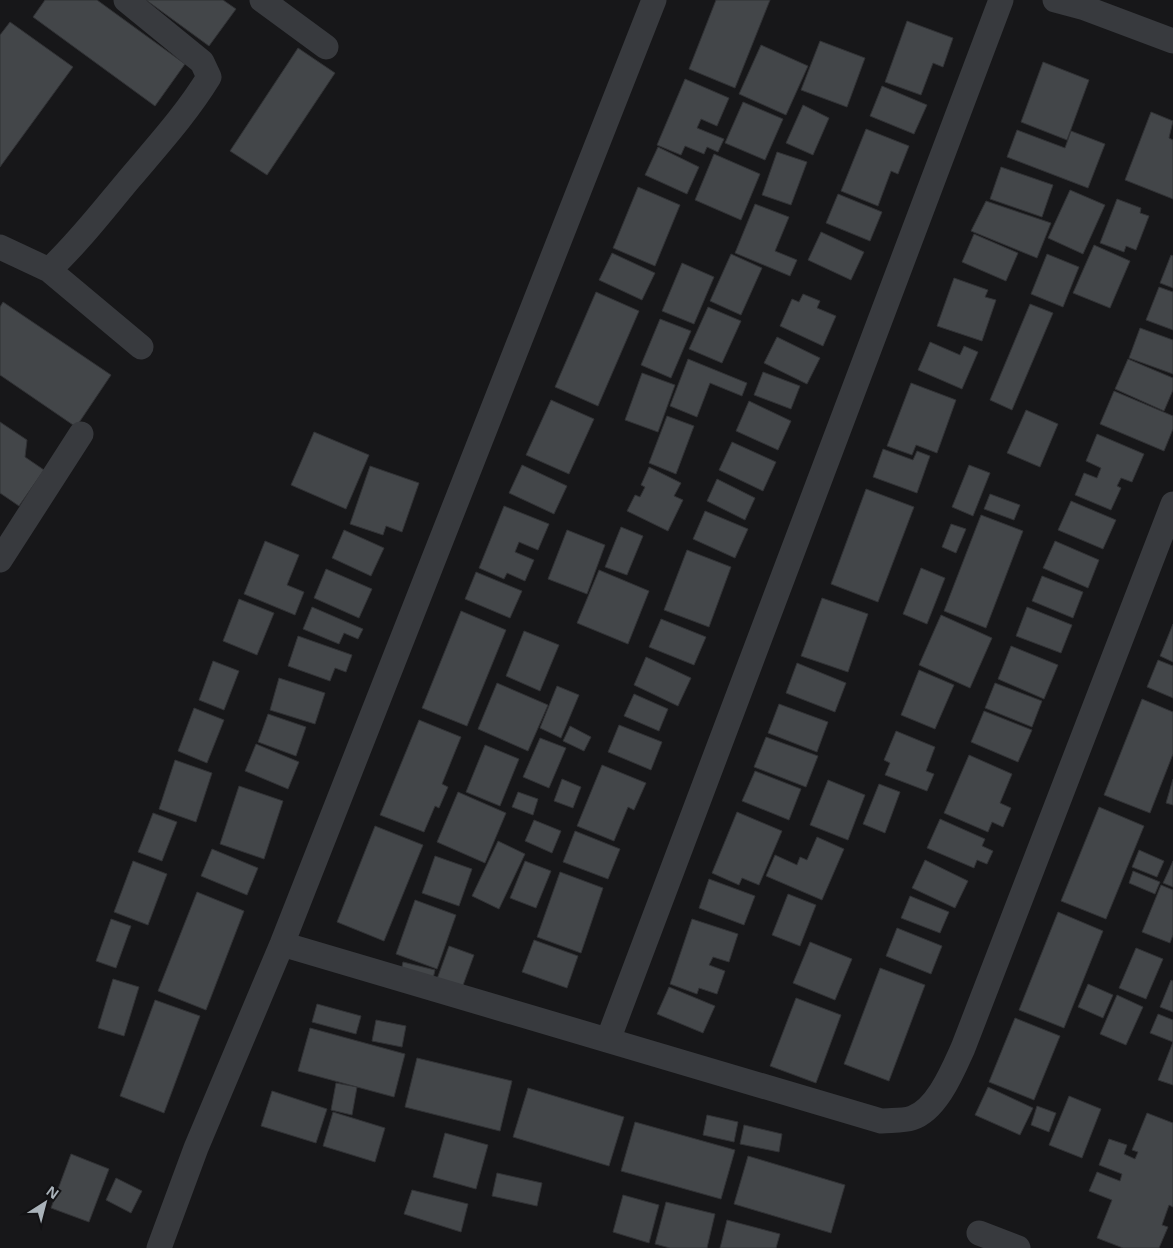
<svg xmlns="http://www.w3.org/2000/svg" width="1173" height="1248" viewBox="0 0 1173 1248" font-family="'Open Sans',sans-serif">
  <rect width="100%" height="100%" fill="#171719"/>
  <path fill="#434649" stroke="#313235" d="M45,0H97L185,64L155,106L33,17Z
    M146,0H223L236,9L209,46Z
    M716,0H770L735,88L689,69Z
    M907,21L953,38L943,67L933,63L921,95L885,82Z
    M10,22L73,67L0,167V35Z
    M820,41L865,58L847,107L801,90Z
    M761,45L808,66L786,115L739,94Z
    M298,48L335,73L267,175L230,151Z
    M1043,62L1089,80L1067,140L1021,122Z
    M685,79L729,98L717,126L701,119L697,128L724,139L718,152L707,147L704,154L685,146L681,155L657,145Z
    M882,86L927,105L914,134L870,116Z
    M743,102L783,119L765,160L725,143Z
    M803,105L829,118L813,155L786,143Z
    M1151,112L1173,121L1169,138L1173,140V199L1125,180Z
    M866,129L909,146L898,174L891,171L878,206L841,191Z
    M1017,130L1065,148L1071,131L1105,144L1088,188L1007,157Z
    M658,147L699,167L687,194L645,175Z
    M777,152L807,162L791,205L762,195Z
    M714,154L760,174L741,220L695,200Z
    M1001,167L1053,185L1042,217L990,199Z
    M638,187L680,205L655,266L613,248Z
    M1070,190L1105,205L1083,254L1048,238Z
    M838,194L882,212L870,241L826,223Z
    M1117,199L1141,208L1140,213L1149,216L1136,250L1126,246L1124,252L1100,243Z
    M986,201L1051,223L1037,258L971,231Z
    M755,204L789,217L775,251L797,260L790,276L735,253Z
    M821,232L864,252L851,280L808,260Z
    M974,234L1018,253L1006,281L962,262Z
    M1094,245L1130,261L1110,308L1073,293Z
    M612,253L655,273L642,300L599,280Z
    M731,254L762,268L741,315L710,301Z
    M1047,254L1079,267L1063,307L1031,294Z
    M1171,255L1173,256V288L1160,283Z
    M682,263L714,277L694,324L662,311Z
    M954,278L988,290L985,297L996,300L982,341L937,326Z
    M1159,287L1173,292V330L1146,320Z
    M596,292L639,311L598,406L555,387Z
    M803,294L820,301L817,308L836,316L823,346L780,326L792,299L799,302Z
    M3,302L111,375L76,427L0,375V307Z
    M1030,304L1053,313L1012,410L990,400Z
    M708,307L741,321L722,363L689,349Z
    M660,319L691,331L671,378L641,365Z
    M1140,328L1173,340V374L1129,358Z
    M777,337L820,358L807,384L764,363Z
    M930,342L960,355L964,346L978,352L962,389L918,370Z
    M688,359L747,383L742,396L710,383L697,417L670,406Z
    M1128,359L1173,378V390L1164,411L1115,389Z
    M763,372L800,386L791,409L754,395Z
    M642,373L675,385L658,432L625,420Z
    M911,383L956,400L937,453L916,445L912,455L887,446Z
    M1114,391L1173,416V429L1164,451L1100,424Z
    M551,400L594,419L569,474L526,455Z
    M749,401L791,421L778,450L736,431Z
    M1026,410L1058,424L1040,467L1007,453Z
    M667,416L694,426L676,474L649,463Z
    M0,422L27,440L25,457L44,470L19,506L0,493Z
    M314,432L369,455L346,509L291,485Z
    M1097,434L1144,454L1132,482L1121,478L1117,486L1121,488L1111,510L1075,495L1084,473L1097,478L1101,468L1086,461Z
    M732,442L776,462L763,491L719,470Z
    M883,449L913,460L917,451L930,456L917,493L873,477Z
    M522,465L567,486L554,514L509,493Z
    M969,465L990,473L973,516L952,507Z
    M370,466L419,483L402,532L386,526L383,535L350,524Z
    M649,467L681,483L674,496L683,500L668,531L627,511L635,495L640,497L645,487L641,485Z
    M717,479L755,498L745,520L707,501Z
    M866,489L914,507L878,602L831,584Z
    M990,494L1020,505L1014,520L984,509Z
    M1071,501L1116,520L1103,549L1058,530Z
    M504,506L549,524L538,550L519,542L515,552L534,560L525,581L507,573L504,579L479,568Z
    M705,511L748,529L735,558L693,539Z
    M981,515L1023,531L986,628L944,611Z
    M951,524L966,529L956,553L942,547Z
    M621,527L643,536L627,575L605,567Z
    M344,530L384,548L371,576L332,558Z
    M567,530L605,545L587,594L548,579Z
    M265,541L299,555L287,585L304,592L295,615L244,594Z
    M1055,541L1099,560L1088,588L1043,568Z
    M687,550L731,567L709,627L664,610Z
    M921,568L945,578L927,624L903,614Z
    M326,569L372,589L359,618L314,598Z
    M599,570L649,591L628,644L577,623Z
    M476,572L522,591L510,618L465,599Z
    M1042,576L1083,592L1073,618L1032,601Z
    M822,598L868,614L848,672L801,656Z
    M239,599L274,613L257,655L223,641Z
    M312,607L363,629L358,639L344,633L339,644L303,629Z
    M1027,607L1072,625L1061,653L1016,636Z
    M461,611L506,630L467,726L422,708Z
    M941,615L992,638L970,688L919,665Z
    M661,619L706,637L694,665L649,647Z
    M1173,624V662L1160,656Z
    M524,631L559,645L540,691L506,676Z
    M298,636L352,655L346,672L335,668L330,681L288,666Z
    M1011,646L1058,665L1044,699L998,679Z
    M646,657L691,678L678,706L634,685Z
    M1158,660L1173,666V698L1147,687Z
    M213,661L239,671L224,710L199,700Z
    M797,663L846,683L835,712L786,693Z
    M919,670L954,685L935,729L901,715Z
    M279,678L325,693L315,724L270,710Z
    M497,683L548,705L528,751L478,729Z
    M995,683L1042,701L1032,727L985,708Z
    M557,686L579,695L561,738L540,728Z
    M634,694L668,709L659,731L624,716Z
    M1142,699L1173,712V754L1150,813L1104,795Z
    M779,704L828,722L817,752L768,733Z
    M194,708L224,720L207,763L178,751Z
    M984,711L1032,730L1018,762L971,742Z
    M268,714L306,727L296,756L258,742Z
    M419,720L461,737L442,784L448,787L439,808L435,806L424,832L380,815Z
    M619,725L662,742L651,770L608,752Z
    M570,726L591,737L584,751L563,741Z
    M896,731L935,747L926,771L934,774L927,791L885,775L890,763L884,760Z
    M766,737L818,756L806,787L754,767Z
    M540,738L566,748L549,788L523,777Z
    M256,744L299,762L288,789L245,771Z
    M485,745L519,759L500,806L466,792Z
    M969,755L1012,774L1000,803L1011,808L1003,827L992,822L988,832L944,813Z
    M175,760L212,773L196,822L159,809Z
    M602,765L646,783L634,810L628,807L614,841L577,826Z
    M755,771L801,789L789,820L742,801Z
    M562,779L581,787L573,808L554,801Z
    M1173,779V805L1166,803Z
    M828,780L865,795L848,840L810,825Z
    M879,784L900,792L885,833L863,824Z
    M239,786L283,801L264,859L220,844Z
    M458,792L506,813L485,863L437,842Z
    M518,792L538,799L533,815L512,807Z
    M1099,807L1144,826L1106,919L1061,901Z
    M737,812L782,831L759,885L742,878L739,885L712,873Z
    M153,813L177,822L162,861L138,852Z
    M940,819L985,839L982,846L993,851L987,864L977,860L974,868L927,848Z
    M534,820L561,831L552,853L525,841Z
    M375,826L423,845L384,941L337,922Z
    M575,831L620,849L608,879L563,862Z
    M817,837L844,849L822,900L766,876L775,855L797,865L800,857L807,860Z
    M498,841L525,854L499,909L472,896Z
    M212,849L258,868L247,895L201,876Z
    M1139,850L1164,861L1157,877L1132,867Z
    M435,856L472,869L459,906L422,893Z
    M925,860L968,881L955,908L912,888Z
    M133,861L167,874L148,925L114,912Z
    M525,861L551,871L536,908L510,898Z
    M1173,861V887L1163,883Z
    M1133,871L1160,882L1155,894L1129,883Z
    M560,872L603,888L581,953L537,937Z
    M709,879L755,896L744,925L699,908Z
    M1161,885L1173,890V935L1170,943L1142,932Z
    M197,892L244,911L206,1010L158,991Z
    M788,894L816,905L800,946L772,935Z
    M910,896L949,912L940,933L901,918Z
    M415,900L456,915L437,969L396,954Z
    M1058,912L1103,931L1064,1028L1019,1010Z
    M111,919L131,926L116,968L96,961Z
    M692,919L738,934L729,962L713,957L709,965L725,971L717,994L699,988L697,994L670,984Z
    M897,928L942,946L931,974L886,956Z
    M534,940L578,956L567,988L522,972Z
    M810,942L852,959L835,1000L793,983Z
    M449,946L474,955L462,988L437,979Z
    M1136,948L1163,959L1146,999L1119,988Z
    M403,962L435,970L432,983L400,976Z
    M880,968L925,985L889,1081L844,1064Z
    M113,979L139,987L124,1036L98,1028Z
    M1171,980L1173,981V1012L1160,1007Z
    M1088,984L1113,995L1103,1018L1078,1007Z
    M669,987L715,1006L703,1033L657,1014Z
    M1117,995L1143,1007L1126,1045L1100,1034Z
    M796,998L841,1015L816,1083L770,1066Z
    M155,1000L200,1016L164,1113L120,1096Z
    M317,1004L361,1016L356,1034L312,1022Z
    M1158,1014L1173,1020V1085L1158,1080L1173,1042L1150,1033Z
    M1015,1018L1060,1036L1034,1100L989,1082Z
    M376,1020L406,1026L402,1047L372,1041Z
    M310,1028L405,1054L394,1097L298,1071Z
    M417,1058L512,1081L500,1131L405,1107Z
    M336,1083L357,1087L352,1115L331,1110Z
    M988,1087L1033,1108L1020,1135L975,1115Z
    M528,1088L624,1117L609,1166L513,1137Z
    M272,1091L327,1109L316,1143L261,1126Z
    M1069,1096L1101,1109L1082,1158L1049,1145Z
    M1037,1106L1056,1113L1049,1132L1031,1125Z
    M333,1112L385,1128L375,1162L323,1146Z
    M1147,1113L1173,1123V1207L1169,1205L1162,1225L1168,1227L1159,1248H1123L1097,1238L1112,1200L1089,1191L1097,1172L1120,1181L1122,1174L1099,1165L1109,1139L1127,1145L1124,1154L1135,1159L1138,1152L1132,1150Z
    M707,1115L738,1122L734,1142L703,1135Z
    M635,1122L735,1150L721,1199L621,1171Z
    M744,1125L782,1134L779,1152L740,1144Z
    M445,1133L488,1145L476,1189L433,1177Z
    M71,1154L109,1169L89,1222L51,1208Z
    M748,1156L845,1185L831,1233L734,1204Z
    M497,1173L542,1183L537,1206L492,1196Z
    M116,1178L142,1191L131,1213L106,1200Z
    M412,1190L468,1204L461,1232L404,1214Z
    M623,1195L659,1205L649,1243L613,1232Z
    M666,1202L715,1214L707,1248H670L655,1244Z
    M727,1220L780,1234L776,1248H720Z"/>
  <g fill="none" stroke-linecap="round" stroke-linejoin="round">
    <path stroke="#383a3e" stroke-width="25" d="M262,0L326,47
      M1055,0L1085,8L1173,41
      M0,247L49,270C79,242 104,209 131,177C158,145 187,113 209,77L202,62L126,0
      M49,270L141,347
      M0,560L81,434
      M282,944L881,1121C891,1120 903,1121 912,1118C937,1110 953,1070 963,1048L1173,504
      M608,1040L1001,0
      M979,1233L1018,1248
      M159,1248L196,1148L282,944L654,0"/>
  </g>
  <g transform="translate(45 1203) rotate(36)" stroke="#121214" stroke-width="4" paint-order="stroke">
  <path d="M0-4L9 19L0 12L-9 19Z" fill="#a9b2b9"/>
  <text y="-8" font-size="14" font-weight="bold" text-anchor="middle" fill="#a9b2b9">N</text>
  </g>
</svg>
